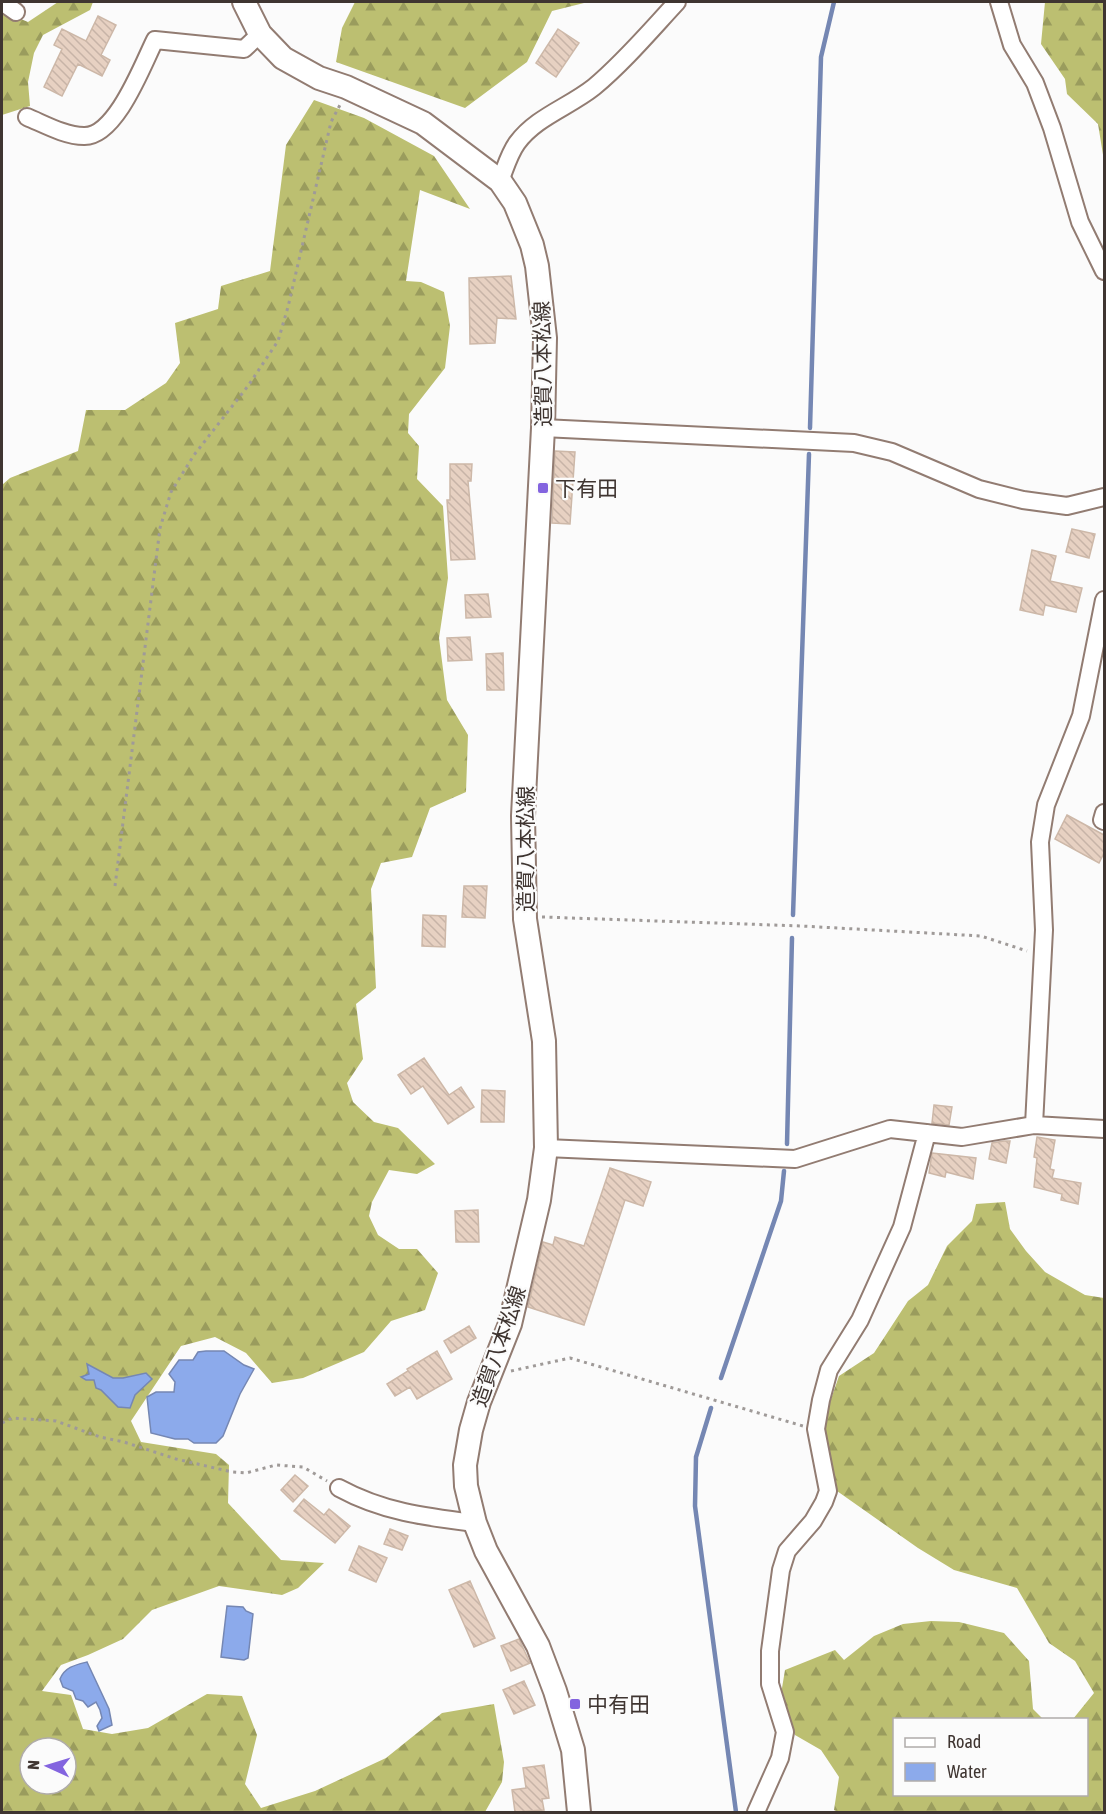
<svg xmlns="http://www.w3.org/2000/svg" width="1106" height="1814" viewBox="0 0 1106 1814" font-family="'Asap Condensed','Noto Sans JP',sans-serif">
  <defs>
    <pattern id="forest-firs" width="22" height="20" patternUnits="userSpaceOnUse" patternTransform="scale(1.5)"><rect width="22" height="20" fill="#bcbf71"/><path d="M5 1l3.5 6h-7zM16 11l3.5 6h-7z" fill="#9a9c5d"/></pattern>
    <pattern id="building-back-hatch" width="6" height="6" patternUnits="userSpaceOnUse" patternTransform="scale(1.5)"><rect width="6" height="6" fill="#e7d1c2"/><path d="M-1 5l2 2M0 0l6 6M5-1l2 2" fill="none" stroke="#c7b4a7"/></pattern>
  </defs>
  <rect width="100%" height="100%" fill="#fbfbfb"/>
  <path fill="url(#forest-firs)" fill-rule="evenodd" d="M58,2H93L90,10L43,35L34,53L28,82L30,106L2,115V11L28,22Z
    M355,2H588L552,11L527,62L465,108L336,62L342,28Z
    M1045,2H1104V161L1098,124L1067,94L1065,79L1041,44Z
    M314,100L364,118L434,156L470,209L420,190L406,281L421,282L444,292L450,326L445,368L409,414L408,433L419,446L417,479L443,506L448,578L439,638L447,700L468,735L466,792L430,808L412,857L381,863L371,889L376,988L356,1004L363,1059L347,1083L353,1102L374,1122L398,1128L435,1164L417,1174L389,1170L372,1202L369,1216L378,1235L399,1249H417L438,1273L425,1310L391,1321L364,1352L303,1378L272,1383L246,1353L215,1337L181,1346L131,1421L141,1442L216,1454L229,1465L228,1503L281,1560L324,1563L298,1588L282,1595L219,1586L152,1610L123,1639L88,1655L61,1665L42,1691L71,1695L83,1729L112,1734L148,1728L207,1694L242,1696L257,1735L245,1784L261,1808L315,1791L386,1758L442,1713L494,1704L504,1762L502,1782L485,1812H2V485L10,478L78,451L86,410H125L166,383L180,363L175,323L218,309L221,286L270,271L286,145ZM30,1748H66V1784H30Z
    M1005,1202L1010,1229L1026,1251L1045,1272L1085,1295L1104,1298V1812H838L834,1810L839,1777L821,1750L795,1735L781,1694L785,1670L835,1650L844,1660L874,1636L903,1624L931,1621L959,1622L1004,1633L1029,1661L1033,1709L1043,1719L894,1720V1794H1086V1720L1073,1719L1094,1693L1075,1661L1049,1643L1017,1588L954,1570L918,1548L837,1491L825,1429L830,1402L839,1376L874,1353L908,1301L928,1285L947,1246L972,1221L976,1204Z"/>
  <path fill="#8caaeb" stroke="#7587b3" stroke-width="1.5" d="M206,1351H224L244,1365L254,1369L240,1394L223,1436L216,1443H194L188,1439H175L151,1433L147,1397L156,1392H174L175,1382L169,1374L179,1360H193L198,1352Z
    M87,1364L113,1378H123L146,1373L152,1379L135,1395L130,1408L118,1407L101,1390L96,1388L94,1380H86L81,1377L89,1374Z
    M227,1606L243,1607L246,1611L253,1614L248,1658L244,1660L221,1657Z
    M87,1662L109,1709L112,1725L99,1731L97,1726L102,1718L100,1710L96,1702L88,1707L83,1701L76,1699L73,1691L63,1687L60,1679C65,1667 75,1665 87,1662Z"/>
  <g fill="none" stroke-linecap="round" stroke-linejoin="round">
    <path stroke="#7587b3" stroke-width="4.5" d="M810,428L821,57L834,2
      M793,915L809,454
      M787,1144L792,938
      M721,1378L781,1201L784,1171
      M711,1408L696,1457L695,1506L736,1812"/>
  </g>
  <path fill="url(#building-back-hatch)" stroke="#cdb8a8" stroke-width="1.5" d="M98,16L116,25L101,55L110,60L102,76L78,64L62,96L44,87L62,49L54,45L62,29L86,41Z
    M558,29L579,43L556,77L536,63Z
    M511,276L516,319L497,318L495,343L470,344L469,278Z
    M555,451L575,452L570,524L552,523Z
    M450,464H472L471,481H468L475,559L451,560L447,500H450Z
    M1072,529L1095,534L1089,558L1066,552Z
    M1032,550L1056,556L1050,581L1082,588L1076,612L1045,605L1043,615L1020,610Z
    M488,594L491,617L466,618L465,595Z
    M470,637L472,660L448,661L447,638Z
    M503,653L504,690H487L486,654Z
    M1067,815L1104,835V853L1099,863L1055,839Z
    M464,886H487L485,918L462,917Z
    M423,915L446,916L445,947L422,946Z
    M424,1058L449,1095L461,1087L474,1107L448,1124L423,1086L411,1094L398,1075Z
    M482,1090L505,1091L504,1122H481Z
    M934,1105L952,1107L949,1125L932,1123Z
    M1037,1137L1055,1140L1050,1169L1054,1170L1052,1178L1081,1183L1078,1204L1061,1200L1062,1194L1034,1187L1037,1158L1034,1157Z
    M1004,1141H1010L1006,1163L989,1159L992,1143Z
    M932,1153L976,1158L973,1179L946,1172L945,1177L929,1173Z
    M610,1168L651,1182L643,1206L625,1200L584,1325L528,1307L543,1242L553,1245L555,1237L584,1246Z
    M478,1210L479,1242H456L455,1211Z
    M469,1326L476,1338L451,1353L444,1341Z
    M437,1351L452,1379L417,1399L410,1387L395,1396L387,1384L408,1371L407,1369Z
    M295,1475L308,1486L293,1502L281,1490Z
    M304,1499L324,1515L329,1509L350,1526L335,1543L294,1511Z
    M390,1529L408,1536L402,1550L384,1544Z
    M359,1546L387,1558L376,1582L349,1570Z
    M470,1581L495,1638L474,1647L449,1590Z
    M519,1639L530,1663L511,1671L501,1646Z
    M524,1681L535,1705L514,1714L503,1690Z
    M544,1765L549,1798L542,1799L544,1810L515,1812L512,1790L526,1788L523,1768Z"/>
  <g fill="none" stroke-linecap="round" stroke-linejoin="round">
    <g stroke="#927c72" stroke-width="20">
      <path id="street" d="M2,2L16,12
        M999,2L1012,45L1035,83L1052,128L1080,222L1104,271
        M27,117C44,124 65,136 84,136C116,137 143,64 155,40L244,49L260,34
        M500,181C505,169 509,154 517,143C536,117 569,107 594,87C624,62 651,30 677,2
        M543,428L854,443L892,452L979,489L1023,500L1067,506L1104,497
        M1104,813L1102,820L1104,821
        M1034,1125L1044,930L1040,842L1046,805L1081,716L1104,600
        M546,1148L795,1159L890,1129L962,1137L1034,1125L1104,1129
        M339,1488C383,1512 426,1517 475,1523
        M756,1812L780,1758L785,1732L770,1684V1651L781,1570L787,1551L813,1521L824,1502L828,1491L816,1429L821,1400L829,1370L860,1320L902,1227L927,1133"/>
    </g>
    <g stroke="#927c72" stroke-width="26">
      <path id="secondary" d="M244,2L260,34L283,58L319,78L346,87L423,123L500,181L515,203L532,245L537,266L545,338L543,428L523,816L525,919L544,1041L546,1148L539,1200L510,1324L479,1402L471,1430L465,1465L466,1486L475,1523L486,1551L538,1646L555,1691L573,1750L579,1812"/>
    </g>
    <path stroke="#9f9a98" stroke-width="3" stroke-dasharray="3 4.5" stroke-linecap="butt" d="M115,886L160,528L171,492L194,455L248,386L278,341L288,307L331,122L341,103
      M542,917L802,926L981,936L1027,951
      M511,1371L570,1358L803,1426
      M2,1423L12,1418L56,1421L100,1437L124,1442L176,1459L232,1472L246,1473L276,1465L303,1467L327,1481"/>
    <use href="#street" stroke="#fff" stroke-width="16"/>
    <use href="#secondary" stroke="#fff" stroke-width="22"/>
  </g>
  <g fill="#8364df" stroke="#fbfbfb" stroke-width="2">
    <rect x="537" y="482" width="12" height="12" rx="3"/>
    <rect x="569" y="1698" width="12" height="12" rx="3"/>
  </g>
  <g text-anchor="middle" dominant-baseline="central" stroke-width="4.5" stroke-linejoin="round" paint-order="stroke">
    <g font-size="21" fill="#3f3531" stroke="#fbfbfb">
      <text transform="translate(542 364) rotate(-91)">造賀八本松線</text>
      <text transform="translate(525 849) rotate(-90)">造賀八本松線</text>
      <text transform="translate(498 1346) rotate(-71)">造賀八本松線</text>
    </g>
    <g font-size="21" fill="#3f3531" stroke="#fbfbfb" text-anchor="start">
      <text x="555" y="488">下有田</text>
      <text x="587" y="1704">中有田</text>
    </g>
  </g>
  <rect width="1106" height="1814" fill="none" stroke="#3f3531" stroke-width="6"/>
  <rect x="893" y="1718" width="195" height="78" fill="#fbfbfb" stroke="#b0acaa" stroke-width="1.5"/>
  <rect x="905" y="1738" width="30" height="9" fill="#ffffff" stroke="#b0acaa" stroke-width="1.5"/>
  <text x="947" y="1748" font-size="18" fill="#3f3531">Road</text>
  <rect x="905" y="1763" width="30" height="18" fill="#8caaeb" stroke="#b0acaa" stroke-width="1.5"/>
  <text x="947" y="1778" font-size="18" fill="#3f3531">Water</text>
  <g transform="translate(48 1766) rotate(274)"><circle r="28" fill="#fbfbfb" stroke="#b0acaa" stroke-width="1.5"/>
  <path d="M0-4.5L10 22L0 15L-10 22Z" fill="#8364df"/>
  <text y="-9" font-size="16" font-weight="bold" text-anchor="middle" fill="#3f3531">N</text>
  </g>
</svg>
